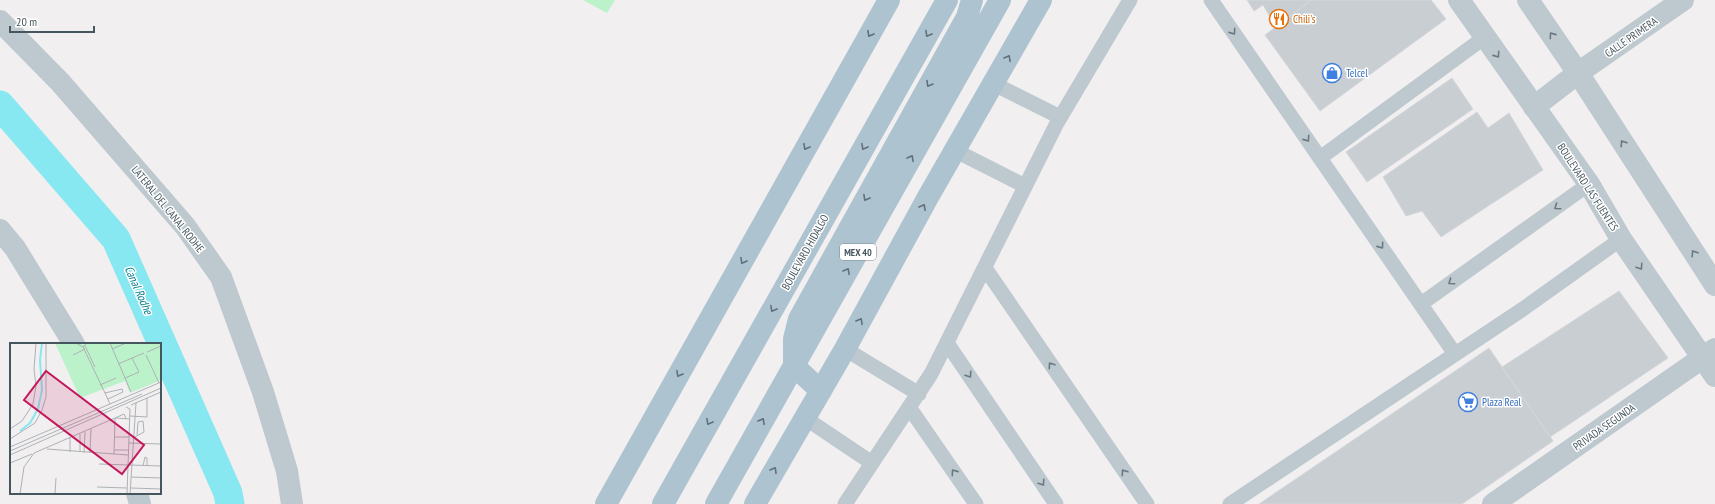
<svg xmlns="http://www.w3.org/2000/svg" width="1715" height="504" viewBox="0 0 1715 504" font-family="'PT Sans Narrow',sans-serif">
  <rect width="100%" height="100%" fill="#f2eff0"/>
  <path fill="#bcf2ca" d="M583,0H615L607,13Z"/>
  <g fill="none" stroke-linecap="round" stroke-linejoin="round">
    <path stroke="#87e8f1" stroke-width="29" d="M0,105L116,239L228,493L230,504"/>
  </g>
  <path fill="#c9ced2" stroke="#d3d7db" d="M1247,0H1311L1276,27L1263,5L1254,11Z
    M1311,0H1431L1446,19L1320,111L1265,35Z
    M1452,78L1473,109L1367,182L1346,152Z
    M1477,112L1488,128L1509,113L1543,170L1441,237L1422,211L1406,216L1383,177Z
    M1619,291L1668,358L1550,437L1502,367Z
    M1489,348L1553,441L1462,504H1259Z"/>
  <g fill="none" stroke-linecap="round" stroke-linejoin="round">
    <path stroke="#bdc9cf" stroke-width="15" d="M1211,0L1455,354
      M994,84L1060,117
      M956,151L1025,186
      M1320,158L1485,37
      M985,268L1147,504
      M1421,304L1589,184
      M947,343L1056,504
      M845,349L919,394
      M909,407L976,504
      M805,418L872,463
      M845,504L931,374L1057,123L1130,0
      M1230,504L1523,309L1621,239"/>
    <path stroke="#bdc9cf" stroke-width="22" d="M0,21L60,82L185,226L221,277L263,392L287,471L292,504
      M1534,107L1578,73L1683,0
      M0,230L15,248L74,344
      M137,493L140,504
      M1493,504L1715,349"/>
    <path stroke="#bdc9cf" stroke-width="22" d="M1459,0L1589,184L1621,239L1715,376
      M1528,0L1578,73L1715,285"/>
    <path stroke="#aec3d0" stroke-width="22" d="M821,391L794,366V339L799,319L967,17L972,0
      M606,504L889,0
      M663,504L947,0
      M716,504L1000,0
      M755,504L845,349L928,197L1041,0"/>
  </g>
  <defs><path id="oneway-chevron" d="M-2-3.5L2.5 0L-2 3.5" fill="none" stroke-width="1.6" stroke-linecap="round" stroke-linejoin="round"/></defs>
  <g stroke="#6a7880">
    <use href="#oneway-chevron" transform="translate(1233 32) rotate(55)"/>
    <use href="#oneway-chevron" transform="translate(1552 35) rotate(-125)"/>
    <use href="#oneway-chevron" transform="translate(1497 55) rotate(55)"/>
    <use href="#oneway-chevron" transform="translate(1307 139) rotate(55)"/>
    <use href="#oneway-chevron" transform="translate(1623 143) rotate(-123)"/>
    <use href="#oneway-chevron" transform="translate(1557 207) rotate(145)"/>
    <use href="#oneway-chevron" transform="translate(1381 246) rotate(55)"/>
    <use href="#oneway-chevron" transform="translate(1694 253) rotate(-123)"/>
    <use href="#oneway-chevron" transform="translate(1640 267) rotate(56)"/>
    <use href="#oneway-chevron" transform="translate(1451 282) rotate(145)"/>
    <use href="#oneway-chevron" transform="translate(1051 365) rotate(-124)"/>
    <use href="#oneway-chevron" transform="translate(969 375) rotate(56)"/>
    <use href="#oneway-chevron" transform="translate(954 472) rotate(-125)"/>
    <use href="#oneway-chevron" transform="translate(1124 472) rotate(-124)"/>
    <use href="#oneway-chevron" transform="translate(1042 483) rotate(56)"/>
  </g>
  <g stroke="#60717a">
    <use href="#oneway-chevron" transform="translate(870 34) rotate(119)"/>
    <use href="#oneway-chevron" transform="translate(928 34) rotate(119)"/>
    <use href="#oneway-chevron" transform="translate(1008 58) rotate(-61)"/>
    <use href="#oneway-chevron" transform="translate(929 84) rotate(120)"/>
    <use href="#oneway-chevron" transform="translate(806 147) rotate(119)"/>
    <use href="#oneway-chevron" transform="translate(864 147) rotate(119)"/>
    <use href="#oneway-chevron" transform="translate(911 158) rotate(-61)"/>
    <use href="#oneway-chevron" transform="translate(866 198) rotate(119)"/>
    <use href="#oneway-chevron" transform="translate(923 207) rotate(-61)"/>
    <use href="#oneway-chevron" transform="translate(743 261) rotate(119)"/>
    <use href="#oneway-chevron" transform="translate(847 271) rotate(-61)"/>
    <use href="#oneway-chevron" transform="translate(773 309) rotate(119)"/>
    <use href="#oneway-chevron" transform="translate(860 321) rotate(-61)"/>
    <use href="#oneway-chevron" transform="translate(679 374) rotate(119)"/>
    <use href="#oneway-chevron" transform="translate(762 421) rotate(-61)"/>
    <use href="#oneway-chevron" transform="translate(709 422) rotate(119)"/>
    <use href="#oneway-chevron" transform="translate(774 470) rotate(-60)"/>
  </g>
  <defs>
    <g id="restaurant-ring" transform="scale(1)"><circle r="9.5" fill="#fff" stroke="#e8710a" stroke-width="1.5"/><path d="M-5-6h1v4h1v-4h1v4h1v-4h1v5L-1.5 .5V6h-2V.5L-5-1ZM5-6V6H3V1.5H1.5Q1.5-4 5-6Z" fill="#e8710a"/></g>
    <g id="shop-ring" transform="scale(1)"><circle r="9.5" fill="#fff" stroke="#3f7fe0" stroke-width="1.5"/><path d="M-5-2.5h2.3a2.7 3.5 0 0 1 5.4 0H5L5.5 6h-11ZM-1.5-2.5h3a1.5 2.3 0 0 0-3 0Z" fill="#3f7fe0"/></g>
    <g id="supermarket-ring" transform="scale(1)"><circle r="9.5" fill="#fff" stroke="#3f7fe0" stroke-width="1.5"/><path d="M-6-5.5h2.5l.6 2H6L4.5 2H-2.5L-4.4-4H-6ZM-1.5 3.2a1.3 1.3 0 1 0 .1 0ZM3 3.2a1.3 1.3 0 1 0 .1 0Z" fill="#3f7fe0"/></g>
  </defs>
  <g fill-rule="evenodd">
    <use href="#restaurant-ring" x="1279" y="19"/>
    <use href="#shop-ring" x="1332" y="73"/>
    <use href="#supermarket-ring" x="1468" y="402"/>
  </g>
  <g text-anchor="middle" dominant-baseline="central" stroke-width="3" stroke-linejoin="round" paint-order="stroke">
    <rect fill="#fff" stroke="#7e898e" stroke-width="1" x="840" y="244" width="36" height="16" rx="3"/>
    <g font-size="10" font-weight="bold" fill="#46565e">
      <text x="858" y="252">MEX 40</text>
    </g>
    <g font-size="11" fill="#c56008" stroke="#fff" text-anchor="start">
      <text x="1293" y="19">Chili's</text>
    </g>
    <g font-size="11" fill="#46565e" stroke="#fff">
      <text transform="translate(1631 37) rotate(-35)">CALLE PRIMERA</text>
      <text transform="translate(1588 187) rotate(57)">BOULEVARD LAS FUENTES</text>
      <text transform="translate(168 209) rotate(51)">LATERAL DEL CANAL RODHE</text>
      <text transform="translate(805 252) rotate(-61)">BOULEVARD HIDALGO</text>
      <text transform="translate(1604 427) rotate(-35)">PRIVADA SEGUNDA</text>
    </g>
    <g font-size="11" fill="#366cbe" stroke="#fff" text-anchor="start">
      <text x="1346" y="73">Telcel</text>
      <text x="1482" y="402">Plaza Real</text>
    </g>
    <g font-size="12" font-style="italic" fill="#087f8a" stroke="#fff">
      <text transform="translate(139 290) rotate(66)">Canal Rodhe</text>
    </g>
  </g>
  <g transform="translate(10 343)">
    <rect width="151" height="151" fill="#f2eff0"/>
    <path d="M45,0H151V37L120,50L115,38L70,55Z" fill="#bcf2ca"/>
    <path fill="none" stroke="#87e8f1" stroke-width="2" d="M10,88L20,80L28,66L32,47L30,17L32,0"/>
    <path fill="none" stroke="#adb2b6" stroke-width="1" d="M66,0L73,4L77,0M100,0L121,49M75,3L85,24M73,4L95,50M102,6L116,0M137,9L151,3M63,12L75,6M136,12L149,40M108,21L134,10M115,35L129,29L122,15M90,42L106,35M98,56L113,49L112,46L95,50L100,61M121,62L151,49M116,64L120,66L117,151M120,73L137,74V55M0,86L12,78L23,61L26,43L24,26L26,0M105,94H119M123,95L134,89L133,78L128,79L127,92M0,96L25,80L32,67L36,54V0M119,100L151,101M0,104L151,39M37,106L118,112M104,107H119M0,108L132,51M60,109V94M70,109V91M74,110L75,89M80,110L81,86M104,111L105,75L114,71L116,76M0,112L151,45M0,120L22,111M89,121L151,123M133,123L135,114L137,115V123M121,134L151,135M87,144L117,145M121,145L151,146M10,151L14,124L24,110L105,75L120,76M45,151L46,135M120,151L126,60"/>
    <path fill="#c2185b" fill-opacity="0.15" stroke="#c2185b" stroke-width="2" d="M36,28L134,102L112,131L14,57Z"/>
    <rect width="151" height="151" fill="none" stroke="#46565e" stroke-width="2"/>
  </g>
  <path d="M10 26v6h84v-6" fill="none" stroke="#46565e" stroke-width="2"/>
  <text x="16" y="26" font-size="12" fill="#46565e" stroke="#ffffff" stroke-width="3" paint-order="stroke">20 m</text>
</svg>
